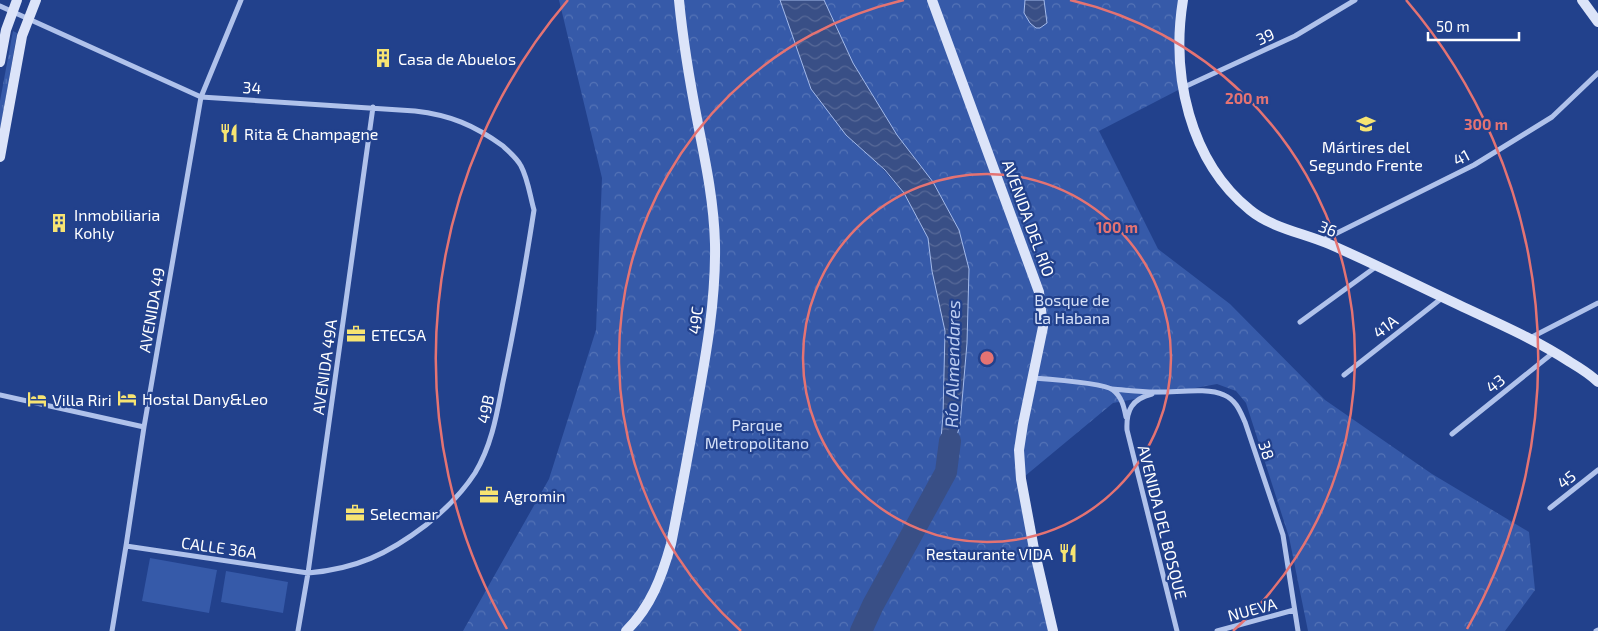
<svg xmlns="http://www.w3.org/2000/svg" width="1598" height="631" viewBox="0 0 1598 631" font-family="'Exo 2',sans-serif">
  <defs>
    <pattern id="grass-tufts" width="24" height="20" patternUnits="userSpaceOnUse" patternTransform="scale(1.25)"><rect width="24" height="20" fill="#365aa9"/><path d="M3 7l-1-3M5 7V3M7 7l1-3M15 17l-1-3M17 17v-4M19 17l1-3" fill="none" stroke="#5473b6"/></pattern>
    <pattern id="forest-crowns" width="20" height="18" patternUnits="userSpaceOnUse" patternTransform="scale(1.25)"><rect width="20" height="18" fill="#365aa9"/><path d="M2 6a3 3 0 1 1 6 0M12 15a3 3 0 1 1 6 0" fill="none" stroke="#5473b6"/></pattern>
    <pattern id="water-waves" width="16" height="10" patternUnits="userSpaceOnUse" patternTransform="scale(1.25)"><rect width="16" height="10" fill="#394f86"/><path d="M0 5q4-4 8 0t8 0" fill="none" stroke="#576998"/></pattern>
  </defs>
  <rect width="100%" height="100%" fill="#22418c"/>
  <path fill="url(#grass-tufts)" d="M13,31L17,33L0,131V101Z"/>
  <path fill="url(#forest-crowns)" d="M559,0H780L811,89L904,193L928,238L932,271L945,331L943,415L941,439L946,471L960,425L967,343L969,269L933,182L897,135L853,63L824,0H1183L1182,88L1099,131L1158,249L1230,304L1325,400L1432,474L1529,532L1535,590L1505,631H1308L1289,537L1246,403L1236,391L1217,384L1113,403L1025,476L1052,631H463L549,479L596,330L602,178Z"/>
  <path fill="#365aa9" d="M150,558L217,570L209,613L142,601Z
    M226,571L288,582L283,613L221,602Z"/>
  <path fill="url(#water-waves)" stroke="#a4bbec" d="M780,0H824L853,63L897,135L933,182L959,230L969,269L967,343L960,425L946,472L941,439L943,415L945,331L932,271L928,238L904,193L885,170L846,135L811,89Z
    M1025,0H1044L1047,23L1040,28H1036L1030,23L1024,13Z"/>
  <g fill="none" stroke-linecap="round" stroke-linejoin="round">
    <path stroke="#394f86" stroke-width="22" d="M861,631L873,605L946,472L950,441"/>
    <path stroke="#b0c2eb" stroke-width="5" d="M0,6L201,97L415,111C450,115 474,125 503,146C509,152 517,158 521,166C528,179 530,196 534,210C525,268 515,325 503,382C497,413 492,445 475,473C462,493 445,510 426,525C388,554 356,569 308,573L126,546
      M1182,88L1295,36L1355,0
      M1323,240L1474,165L1552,117L1598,73
      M1300,322L1377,266
      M1530,338L1598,303
      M1344,375L1442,298
      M1032,378C1046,379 1104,383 1113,390C1122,397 1124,407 1126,417
      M1112,389C1126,390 1140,392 1155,392C1174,393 1207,387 1224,395C1236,400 1240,411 1245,422L1283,535L1298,631
      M1152,394C1132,399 1126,410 1127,430L1177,631
      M0,395L144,427
      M1452,434L1554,352
      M1550,508L1598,470
      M112,631L126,546L144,427L201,97L241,0
      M298,631L308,573L373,107
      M1217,631L1294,610
      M1596,631L1598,630"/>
    <path stroke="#dce4f9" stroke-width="10" d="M932,0L1039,292L1043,327L1023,424L1019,450L1021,479L1034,549L1053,631
      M1183,0C1171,74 1189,161 1250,210C1272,228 1303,233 1329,244C1373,263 1416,285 1459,305C1497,323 1535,339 1570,362C1580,368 1590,374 1598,382
      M1582,0L1598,22
      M0,62L6,30L17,0
      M0,157L22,36L36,0
      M626,631C651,607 662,576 671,544C680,499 688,455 696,410C706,355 716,300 715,244C714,203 706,164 698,124C690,83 683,42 679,0"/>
  </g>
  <g fill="none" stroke="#e47373" stroke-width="2.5">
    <circle cx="987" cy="358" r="184"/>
    <path d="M741 631A367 367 0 0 1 904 0M1070 0A367 367 0 0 1 1233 631"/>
    <path d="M507 629A551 551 0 0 1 568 0M1406 0A551 551 0 0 1 1467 629"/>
  </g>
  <defs>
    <g id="building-bare" transform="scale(1.5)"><path d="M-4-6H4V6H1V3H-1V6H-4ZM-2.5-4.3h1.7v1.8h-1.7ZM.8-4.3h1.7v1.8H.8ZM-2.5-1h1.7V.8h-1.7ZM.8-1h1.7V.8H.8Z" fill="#f7e472" stroke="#22418c" stroke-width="2.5" paint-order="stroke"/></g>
    <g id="school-bare" transform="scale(1.5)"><path d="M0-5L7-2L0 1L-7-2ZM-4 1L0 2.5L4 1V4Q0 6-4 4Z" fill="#f7e472" stroke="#22418c" stroke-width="2.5" paint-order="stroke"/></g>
    <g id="restaurant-bare" transform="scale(1.5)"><path d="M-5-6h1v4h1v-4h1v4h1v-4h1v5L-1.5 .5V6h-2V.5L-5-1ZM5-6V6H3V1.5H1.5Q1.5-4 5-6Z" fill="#f7e472" stroke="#22418c" stroke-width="2.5" paint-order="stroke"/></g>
    <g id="office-bare" transform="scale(1.5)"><path d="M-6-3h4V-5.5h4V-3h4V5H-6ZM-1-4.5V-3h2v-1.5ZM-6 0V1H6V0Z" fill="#f7e472" stroke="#22418c" stroke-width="2.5" paint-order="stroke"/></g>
    <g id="hotel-bare" transform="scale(1.5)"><path d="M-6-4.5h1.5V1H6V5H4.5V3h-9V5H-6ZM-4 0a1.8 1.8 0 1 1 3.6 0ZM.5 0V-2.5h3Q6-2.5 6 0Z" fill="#f7e472" stroke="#22418c" stroke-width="2.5" paint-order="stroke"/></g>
  </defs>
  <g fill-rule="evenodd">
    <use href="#building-bare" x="383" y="58"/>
    <use href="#school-bare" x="1366" y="124"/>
    <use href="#restaurant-bare" x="229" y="133"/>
    <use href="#building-bare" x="59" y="223"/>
    <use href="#office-bare" x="356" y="334"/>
    <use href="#hotel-bare" x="127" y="398"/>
    <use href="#hotel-bare" x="37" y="399"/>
    <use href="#office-bare" x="489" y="495"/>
    <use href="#office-bare" x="355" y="513"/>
    <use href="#restaurant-bare" x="1068" y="553"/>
  </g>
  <g text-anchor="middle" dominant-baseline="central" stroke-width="4.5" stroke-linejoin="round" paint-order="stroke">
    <g font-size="16" fill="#fff" stroke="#22418c">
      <text transform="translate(1265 36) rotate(-25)">39</text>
      <text transform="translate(252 87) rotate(3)">34</text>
      <text transform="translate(1461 157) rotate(-28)">41</text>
      <text transform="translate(1029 218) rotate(70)">AVENIDA DEL RÍO</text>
      <text transform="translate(1328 228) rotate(22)">36</text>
      <text transform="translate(151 310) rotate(-80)">AVENIDA 49</text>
      <text transform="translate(695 320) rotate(-83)">49C</text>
      <text transform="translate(1385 326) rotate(-38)">41A</text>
      <text transform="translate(324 367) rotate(-82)">AVENIDA 49A</text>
      <text transform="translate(1495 383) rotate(-39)">43</text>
      <text transform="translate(485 409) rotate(-78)">49B</text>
      <text transform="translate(1267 450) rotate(72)">38</text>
      <text transform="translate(1566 479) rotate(-39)">45</text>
      <text transform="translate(1163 522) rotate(76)">AVENIDA DEL BOSQUE</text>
      <text transform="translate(219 547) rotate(8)">CALLE 36A</text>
      <text transform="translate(1252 609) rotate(-15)">NUEVA</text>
    </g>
    <g font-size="16" fill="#fff" stroke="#22418c" text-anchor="start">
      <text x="398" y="58">Casa de Abuelos</text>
      <text x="244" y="133">Rita &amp; Champagne</text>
      <text x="1366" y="146" text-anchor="middle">Mártires del<tspan x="1366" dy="18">Segundo Frente</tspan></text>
      <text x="74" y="214">Inmobiliaria<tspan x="74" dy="18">Kohly</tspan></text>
      <text x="371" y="334">ETECSA</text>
      <text x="142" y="398">Hostal Dany&amp;Leo</text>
      <text x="52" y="399">Villa Riri</text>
      <text x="504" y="495">Agromin</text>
      <text x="370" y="513">Selecmar</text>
      <text x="1053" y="553" text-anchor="end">Restaurante VIDA</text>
    </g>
    <g font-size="16" fill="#d5e0f8" stroke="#22418c">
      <text x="1072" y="299">Bosque de<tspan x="1072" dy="18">La Habana</tspan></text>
      <text x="757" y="424">Parque<tspan x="757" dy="18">Metropolitano</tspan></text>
    </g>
    <g font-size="18" font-style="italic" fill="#bccdf2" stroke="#22418c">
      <text transform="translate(952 364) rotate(-89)">Río Almendares</text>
    </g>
  </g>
  <circle cx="987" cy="358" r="8" fill="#e47373" stroke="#22418c" stroke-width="2.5"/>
  <g font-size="15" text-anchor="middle" font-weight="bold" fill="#e47373" stroke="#22418c" stroke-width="4.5" stroke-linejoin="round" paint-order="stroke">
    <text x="1247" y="104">200 m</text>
    <text x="1486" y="130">300 m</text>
    <text x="1117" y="233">100 m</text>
  </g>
  <path d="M1428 32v8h91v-8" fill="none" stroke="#ffffff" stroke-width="2.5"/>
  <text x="1436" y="32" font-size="15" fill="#ffffff" stroke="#22418c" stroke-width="4" paint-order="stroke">50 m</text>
</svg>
